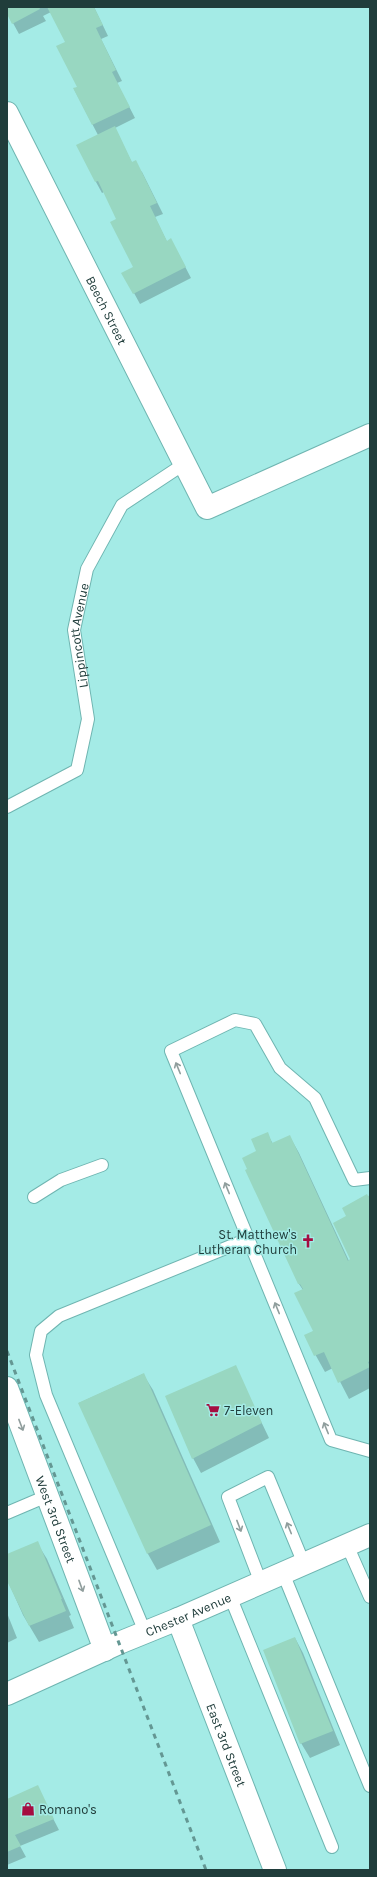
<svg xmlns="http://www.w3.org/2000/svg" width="377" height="1877" viewBox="0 0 377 1877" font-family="Karla,sans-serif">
  <rect width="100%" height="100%" fill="#a4ebe6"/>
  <path fill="#0003" d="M7,7H94L108,36L101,39L122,81L117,83L135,118L115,128L132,163L142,172L163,214L155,217L167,242L177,251L191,278L140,304L134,293V267L118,220L104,192L102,193L96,182L98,135L74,89L78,87L67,42L51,12L43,16L46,21L19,34L7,12Z
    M267,1133L273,1144L290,1137L299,1153L349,1261L351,1259L348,1217L370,1197V1388L349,1399L333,1368L325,1372L305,1336L314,1331L303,1290L299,1284L258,1151Z
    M235,1367L269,1438L201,1473L193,1458Z
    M143,1374L153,1390L220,1542L157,1570L148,1554L79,1403Z
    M37,1543L47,1559L71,1615L69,1616L74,1628L39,1642L23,1615L7,1579V1555Z
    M7,1613L17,1638L7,1643Z
    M295,1638L303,1653L340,1745L310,1758L301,1743Z
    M42,1797L59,1830L20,1846L26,1857L7,1865V1800Z"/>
  <path fill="#98d7c1" d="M7,7H39L40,9L12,24L7,14Z
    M47,7H94L103,25L96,28L116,70L112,72L130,107L92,125L73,88L77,87L56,46L65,42Z
    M115,126L132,162L136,160L157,203L150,206L167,241L171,238L186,267L133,294L121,273L133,267L110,222L116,219L98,181L95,182L76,145Z
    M268,1132L272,1143L290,1135L348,1261L350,1259L333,1223L346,1216L342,1208L367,1194L368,1196L370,1195V1361L368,1362L370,1367L338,1383L324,1352L314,1356L304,1335L313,1331L294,1293L303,1289L300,1284H298L245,1170L247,1169L242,1158L256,1151L251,1139Z
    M236,1365L262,1423L192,1459L165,1396Z
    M144,1373L211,1525L147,1554L78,1403Z
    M38,1541L62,1599H61L66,1611L29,1626L7,1581V1554Z
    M295,1637L333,1731L300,1744L263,1650Z
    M38,1785L54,1819L15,1835L21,1846L7,1852V1799Z"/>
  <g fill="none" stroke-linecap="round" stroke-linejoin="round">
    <g stroke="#6fb5b1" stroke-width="14">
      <g id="lane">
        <path id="s1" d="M7,807L77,770L88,719L74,630L87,569L122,505L184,464"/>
        <path d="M370,1178L354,1180L315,1098L280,1068L255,1024L235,1020L171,1051L331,1440L370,1451"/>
        <path d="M34,1197L61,1180L102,1165"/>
        <path d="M7,1513L47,1496"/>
        <path d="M347,1545L370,1597"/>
        <path d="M283,1573L370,1786"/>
        <path d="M261,1583L228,1497L268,1477L304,1564"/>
        <path d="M230,1596L332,1847"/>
        <path d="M145,1632L46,1395L36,1355L41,1331L59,1316L248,1239"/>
      </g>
    </g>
    <g stroke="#6fb5b1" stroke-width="24">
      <g id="street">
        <path id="s2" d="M7,113L207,508L370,435"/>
        <path id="s3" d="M7,1388L105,1650"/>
        <path id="s4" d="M178,1619L275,1870"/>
      </g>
    </g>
    <g stroke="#6fb5b1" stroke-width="24">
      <g id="secondary">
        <path id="s5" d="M7,1694L119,1643L178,1619L370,1535"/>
      </g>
    </g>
    <use href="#lane" stroke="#fff" stroke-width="12"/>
    <use href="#street" stroke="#fff" stroke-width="22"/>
    <use href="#secondary" stroke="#fff" stroke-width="22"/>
    <path stroke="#649793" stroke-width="3" stroke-dasharray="5 5" stroke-linecap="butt" d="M7,1351L206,1870"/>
  </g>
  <defs><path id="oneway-shaft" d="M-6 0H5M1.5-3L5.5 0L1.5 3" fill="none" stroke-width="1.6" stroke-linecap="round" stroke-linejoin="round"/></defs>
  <g stroke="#909e9d">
    <use href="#oneway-shaft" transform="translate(178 1068) rotate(-112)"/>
    <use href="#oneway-shaft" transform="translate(227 1188) rotate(-112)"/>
    <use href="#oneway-shaft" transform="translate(277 1308) rotate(-112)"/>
    <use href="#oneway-shaft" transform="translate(21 1425) rotate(69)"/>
    <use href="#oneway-shaft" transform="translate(326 1428) rotate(-112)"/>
    <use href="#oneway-shaft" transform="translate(239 1526) rotate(69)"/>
    <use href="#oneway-shaft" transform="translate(289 1528) rotate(-112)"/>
    <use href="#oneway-shaft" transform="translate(81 1586) rotate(70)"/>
  </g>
  <defs>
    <g id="church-bare" transform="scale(1.08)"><path d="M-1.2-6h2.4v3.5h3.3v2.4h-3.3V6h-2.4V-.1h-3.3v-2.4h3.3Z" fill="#a50c40" stroke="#a4ebe6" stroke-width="2.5" paint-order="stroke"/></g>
    <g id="supermarket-bare" transform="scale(1.08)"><path d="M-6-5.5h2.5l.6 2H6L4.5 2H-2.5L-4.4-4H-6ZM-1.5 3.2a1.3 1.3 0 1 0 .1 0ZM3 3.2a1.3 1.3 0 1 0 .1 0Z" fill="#a50c40" stroke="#a4ebe6" stroke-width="2.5" paint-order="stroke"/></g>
    <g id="shop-bare" transform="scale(1.08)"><path d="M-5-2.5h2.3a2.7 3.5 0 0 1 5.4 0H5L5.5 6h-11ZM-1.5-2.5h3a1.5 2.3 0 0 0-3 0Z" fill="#a50c40" stroke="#a4ebe6" stroke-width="2.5" paint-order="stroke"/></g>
  </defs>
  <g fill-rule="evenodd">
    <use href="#church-bare" x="308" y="1241"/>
    <use href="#supermarket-bare" x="213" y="1410"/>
    <use href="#shop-bare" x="28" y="1809"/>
  </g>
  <g text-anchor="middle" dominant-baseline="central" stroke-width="3" stroke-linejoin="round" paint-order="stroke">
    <g font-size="13" fill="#203d3b" stroke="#a4ebe6">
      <text stroke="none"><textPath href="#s2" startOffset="221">Beech Street</textPath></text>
      <text stroke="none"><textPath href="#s1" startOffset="216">Lippincott Avenue</textPath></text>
      <text stroke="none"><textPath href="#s3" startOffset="140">West 3rd Street</textPath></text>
      <text stroke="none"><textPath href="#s5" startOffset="198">Chester Avenue</textPath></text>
      <text stroke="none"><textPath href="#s4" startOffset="135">East 3rd Street</textPath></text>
    </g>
    <g font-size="13" fill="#203d3b" stroke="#a4ebe6" text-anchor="start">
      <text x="297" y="1234" text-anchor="end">St. Matthew's<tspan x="297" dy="15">Lutheran Church</tspan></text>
      <text x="224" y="1410">7-Eleven</text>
      <text x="39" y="1809">Romano's</text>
    </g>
  </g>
  <rect width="377" height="1877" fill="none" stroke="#203d3b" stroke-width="16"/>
</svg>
